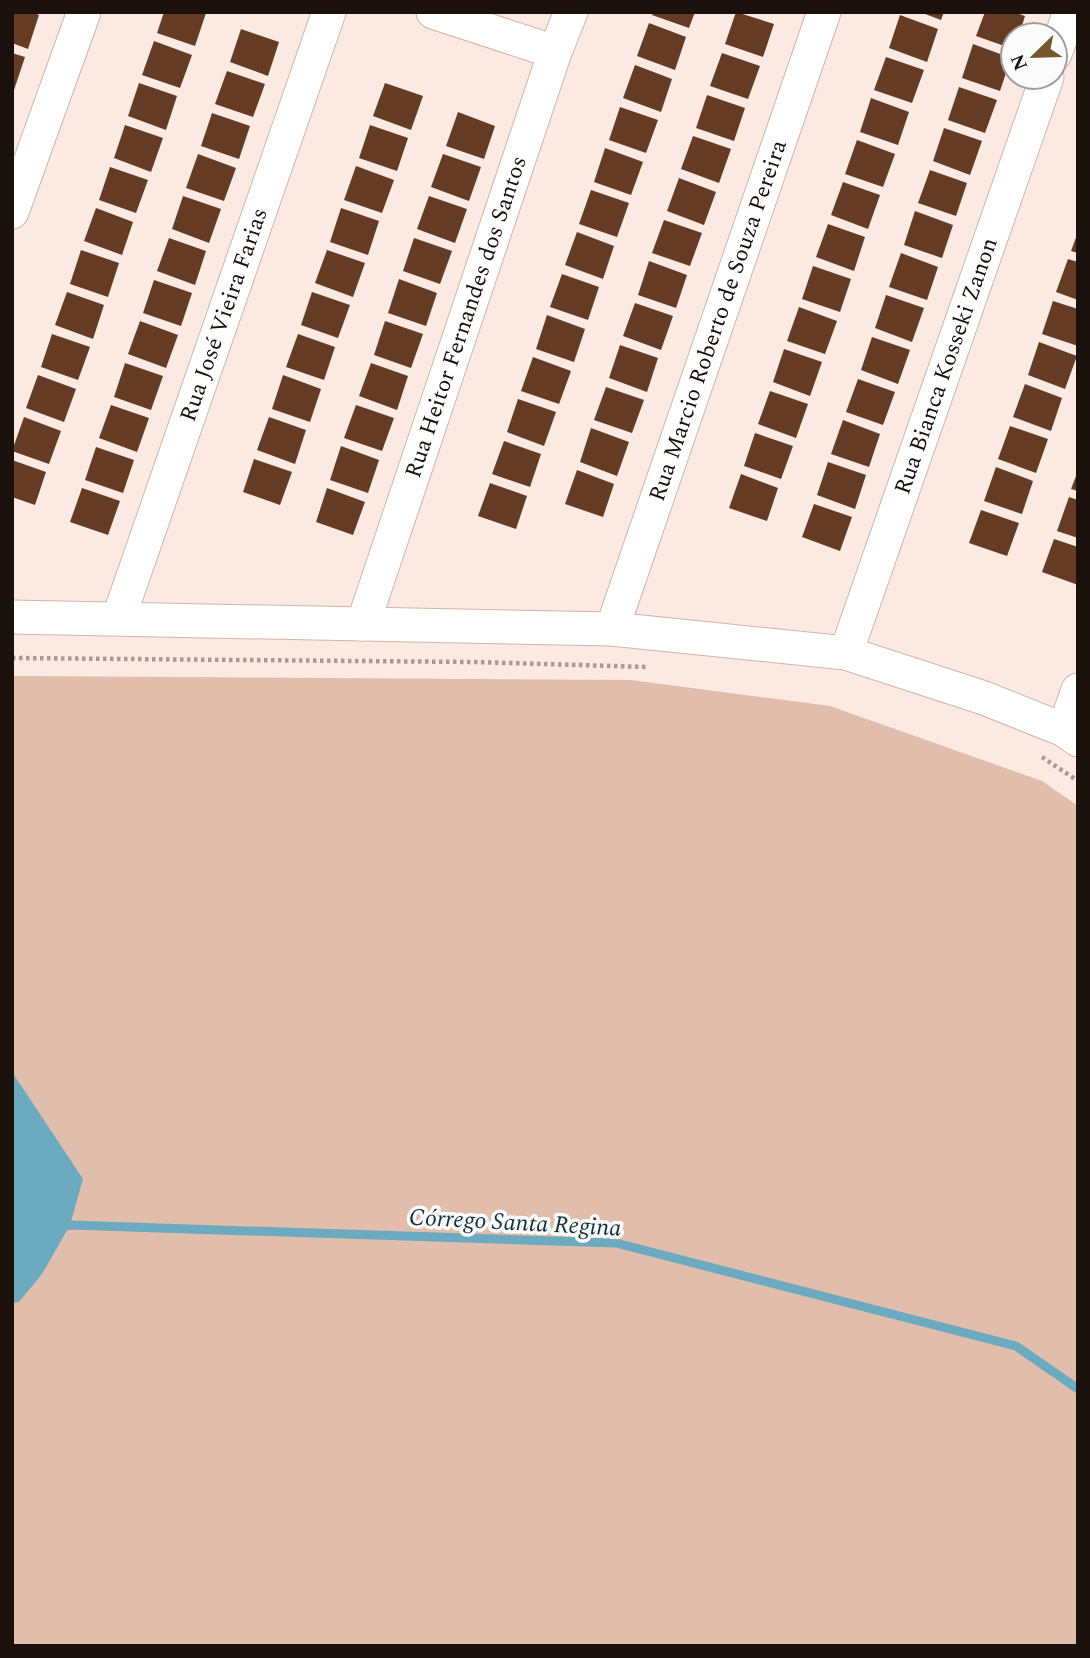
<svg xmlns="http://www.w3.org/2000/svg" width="1090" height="1658" viewBox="0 0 1090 1658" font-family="Spectral,serif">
  <rect width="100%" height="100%" fill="#fce9e1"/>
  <path fill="#e1bdac" d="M12,676L631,680L830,706L1042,781L1078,806V1646H12Z"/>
  <path fill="#6caabf" d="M12,1072L83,1179L70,1225L42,1274L19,1302L12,1303Z"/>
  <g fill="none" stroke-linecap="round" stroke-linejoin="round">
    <path stroke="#6caabf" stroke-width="9" d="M60,1228L70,1225L616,1243L1016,1346L1078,1389"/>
  </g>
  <path fill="#663b24" d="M12,12H31L39,15L28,49L12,43Z
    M164,12L206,13L195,46L157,33Z
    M653,12H695L689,28L652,15Z
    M736,12L774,24L763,57L725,44Z
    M920,12H944L941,20Z
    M985,12H1014L1025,16L1019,35H1013V49L976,36Z
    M900,15L938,29L927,62L889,48Z
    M649,23L686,37L675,70L637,56Z
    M241,29L279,42L268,76L230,62Z
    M154,41L192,55L180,88L142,75Z
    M973,44L1011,58L1000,91L962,78Z
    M12,53L25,57L13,93H12Z
    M722,53L760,66L748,99L710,86Z
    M886,57L924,70L912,103L874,90Z
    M635,65L672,79L661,112L623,98Z
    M227,71L265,84L253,117L215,104Z
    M139,83L177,96L166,130L128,116Z
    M385,83L423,96L411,130L373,116Z
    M959,87L997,100L985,133L948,120Z
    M707,95L745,108L734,141L696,128Z
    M871,98L909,112L898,145L860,132Z
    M620,107L658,120L646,153L609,140Z
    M458,112L495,126L484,159L446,146Z
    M212,113L250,126L239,159L201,146Z
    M125,125L163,138L151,172L114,158Z
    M370,125L408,138L397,171L359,158Z
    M944,128L982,141L970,175L933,161Z
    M693,136L731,149L719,183L681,169Z
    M857,140L895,154L883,187L845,174Z
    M605,148L643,162L631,195L594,182Z
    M198,154L236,168L224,201L186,188Z
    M443,154L481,167L469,201L431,187Z
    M356,166L394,180L382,213L344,200Z
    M110,167L148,180L136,213L99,200Z
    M930,170L967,183L956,216L918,203Z
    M679,178L716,192L704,225L667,211Z
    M843,182L880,195L868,229L831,215Z
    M591,190L629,203L617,237L579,224Z
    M183,196L221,209L209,243L172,229Z
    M429,196L467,209L455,243L417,229Z
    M96,208L133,222L122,255L84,241Z
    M341,208L379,221L368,255L330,242Z
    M915,211L953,225L942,258L904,245Z
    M664,220L702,233L690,266L652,253Z
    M828,224L865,237L854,271L816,257Z
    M577,232L614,246L603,279L565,265Z
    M1078,232V253L1071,251Z
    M169,238L206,251L195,285L157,271Z
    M414,238L452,251L440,284L403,271Z
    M81,250L119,263L108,297L70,284Z
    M327,250L365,263L353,297L315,283Z
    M901,253L938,267L927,300L889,287Z
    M1068,259L1078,262V300L1056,292Z
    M649,261L687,275L676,308L638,295Z
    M813,266L851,279L840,312L802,299Z
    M562,274L599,287L588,320L550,307Z
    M399,279L437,293L426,326L388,313Z
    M154,280L192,293L181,326L143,313Z
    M67,292L104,305L93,339L55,325Z
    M312,292L350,305L338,338L301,325Z
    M886,295L924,308L912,342L875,328Z
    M1053,301L1078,309V346L1042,334Z
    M635,303L673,316L661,350L623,336Z
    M799,307L837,321L825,354L787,341Z
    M547,315L585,329L574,362L536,349Z
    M140,321L178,335L166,368L128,354Z
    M385,321L423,334L411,368L374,355Z
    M52,334L90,347L78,380L41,367Z
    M298,334L335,347L324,380L286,367Z
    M872,337L910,350L898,384L861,370Z
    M1039,342L1077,356L1065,389L1028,375Z
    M620,345L658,358L647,392L609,378Z
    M784,349L822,362L810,396L773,382Z
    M533,357L571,371L559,404L521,391Z
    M125,363L163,376L151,410L114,397Z
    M371,363L408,376L397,410L359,396Z
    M38,375L76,389L64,422L26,408Z
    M283,375L321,389L310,422L272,409Z
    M858,379L895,392L883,425L846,412Z
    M1025,384L1062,398L1051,431L1013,417Z
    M606,387L644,400L632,433L594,420Z
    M770,391L808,404L796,438L758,424Z
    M518,399L556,412L544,446L507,432Z
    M111,405L149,418L137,452L99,438Z
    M356,405L394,418L382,451L344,438Z
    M24,417L61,431L49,464L12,451Z
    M269,417L306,430L295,464L257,450Z
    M843,420L880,434L869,467L831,454Z
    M1010,426L1048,439L1036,473L998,459Z
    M591,428L629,442L617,476L580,462Z
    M755,433L793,446L781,479L744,466Z
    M504,441L541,454L530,487L492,474Z
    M341,446L379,460L368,493L330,480Z
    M96,447L134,460L123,493L85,480Z
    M254,459L292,472L280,505L243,492Z
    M12,460L46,472L35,505L12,497Z
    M828,462L866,475L855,509L817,495Z
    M996,467L1033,481L1022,514L984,501Z
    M577,470L614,484L603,517L565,504Z
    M1078,471V491L1071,489Z
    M741,474L778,488L767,521L729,508Z
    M490,483L527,496L516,529L478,516Z
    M82,488L120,501L108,535L70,522Z
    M327,488L365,502L353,535L316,522Z
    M1069,497L1078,500V538L1057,531Z
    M814,504L852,517L840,551L802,537Z
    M981,510L1019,523L1007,556L969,543Z
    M1054,539L1078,547V585L1042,572Z"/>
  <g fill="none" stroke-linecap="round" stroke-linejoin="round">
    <g stroke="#d2b5a7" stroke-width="35">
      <g id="minor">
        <path d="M433,12L555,52"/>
        <path d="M1055,54L1070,12"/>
        <path d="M12,212L84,12"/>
        <path d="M12,617L612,629L846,653L984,698L1064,730L1078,740"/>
        <path id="s1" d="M119,617L329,12"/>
        <path id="s2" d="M363,624L555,52L571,12"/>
        <path id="s3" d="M612,629L824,12"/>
        <path id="s4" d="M846,653L1047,77"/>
        <path d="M1064,730L1078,690"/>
      </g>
    </g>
    <path stroke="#aa9a93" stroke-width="4.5" stroke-dasharray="3.5 3.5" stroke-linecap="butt" d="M12,658L474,662L648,667
      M1042,757L1078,781"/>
    <use href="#minor" stroke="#fff" stroke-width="33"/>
  </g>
  <g text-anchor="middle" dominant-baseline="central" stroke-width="7" stroke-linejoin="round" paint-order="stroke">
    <g font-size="23" fill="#1b110c" stroke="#fbfbfb">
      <text stroke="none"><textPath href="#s1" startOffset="320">Rua José Vieira Farias</textPath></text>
      <text stroke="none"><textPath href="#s2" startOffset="324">Rua Heitor Fernandes dos Santos</textPath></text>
      <text stroke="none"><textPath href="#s3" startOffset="326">Rua Marcio Roberto de Souza Pereira</textPath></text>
      <text stroke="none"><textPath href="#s4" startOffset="304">Rua Bianca Kosseki Zanon</textPath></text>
    </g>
    <g font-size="24" font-style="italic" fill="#12313a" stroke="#fbfbfb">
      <text transform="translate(515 1223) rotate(3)">Córrego Santa Regina</text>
    </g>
  </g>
  <rect width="1090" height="1658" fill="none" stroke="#1b110c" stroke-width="28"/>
  <g transform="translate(1034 56) rotate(247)"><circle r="33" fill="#fbfbfb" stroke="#a19d9b" stroke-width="2"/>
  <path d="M0-5L12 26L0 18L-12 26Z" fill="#74572b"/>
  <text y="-10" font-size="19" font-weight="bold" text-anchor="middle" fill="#1b110c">N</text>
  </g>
</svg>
